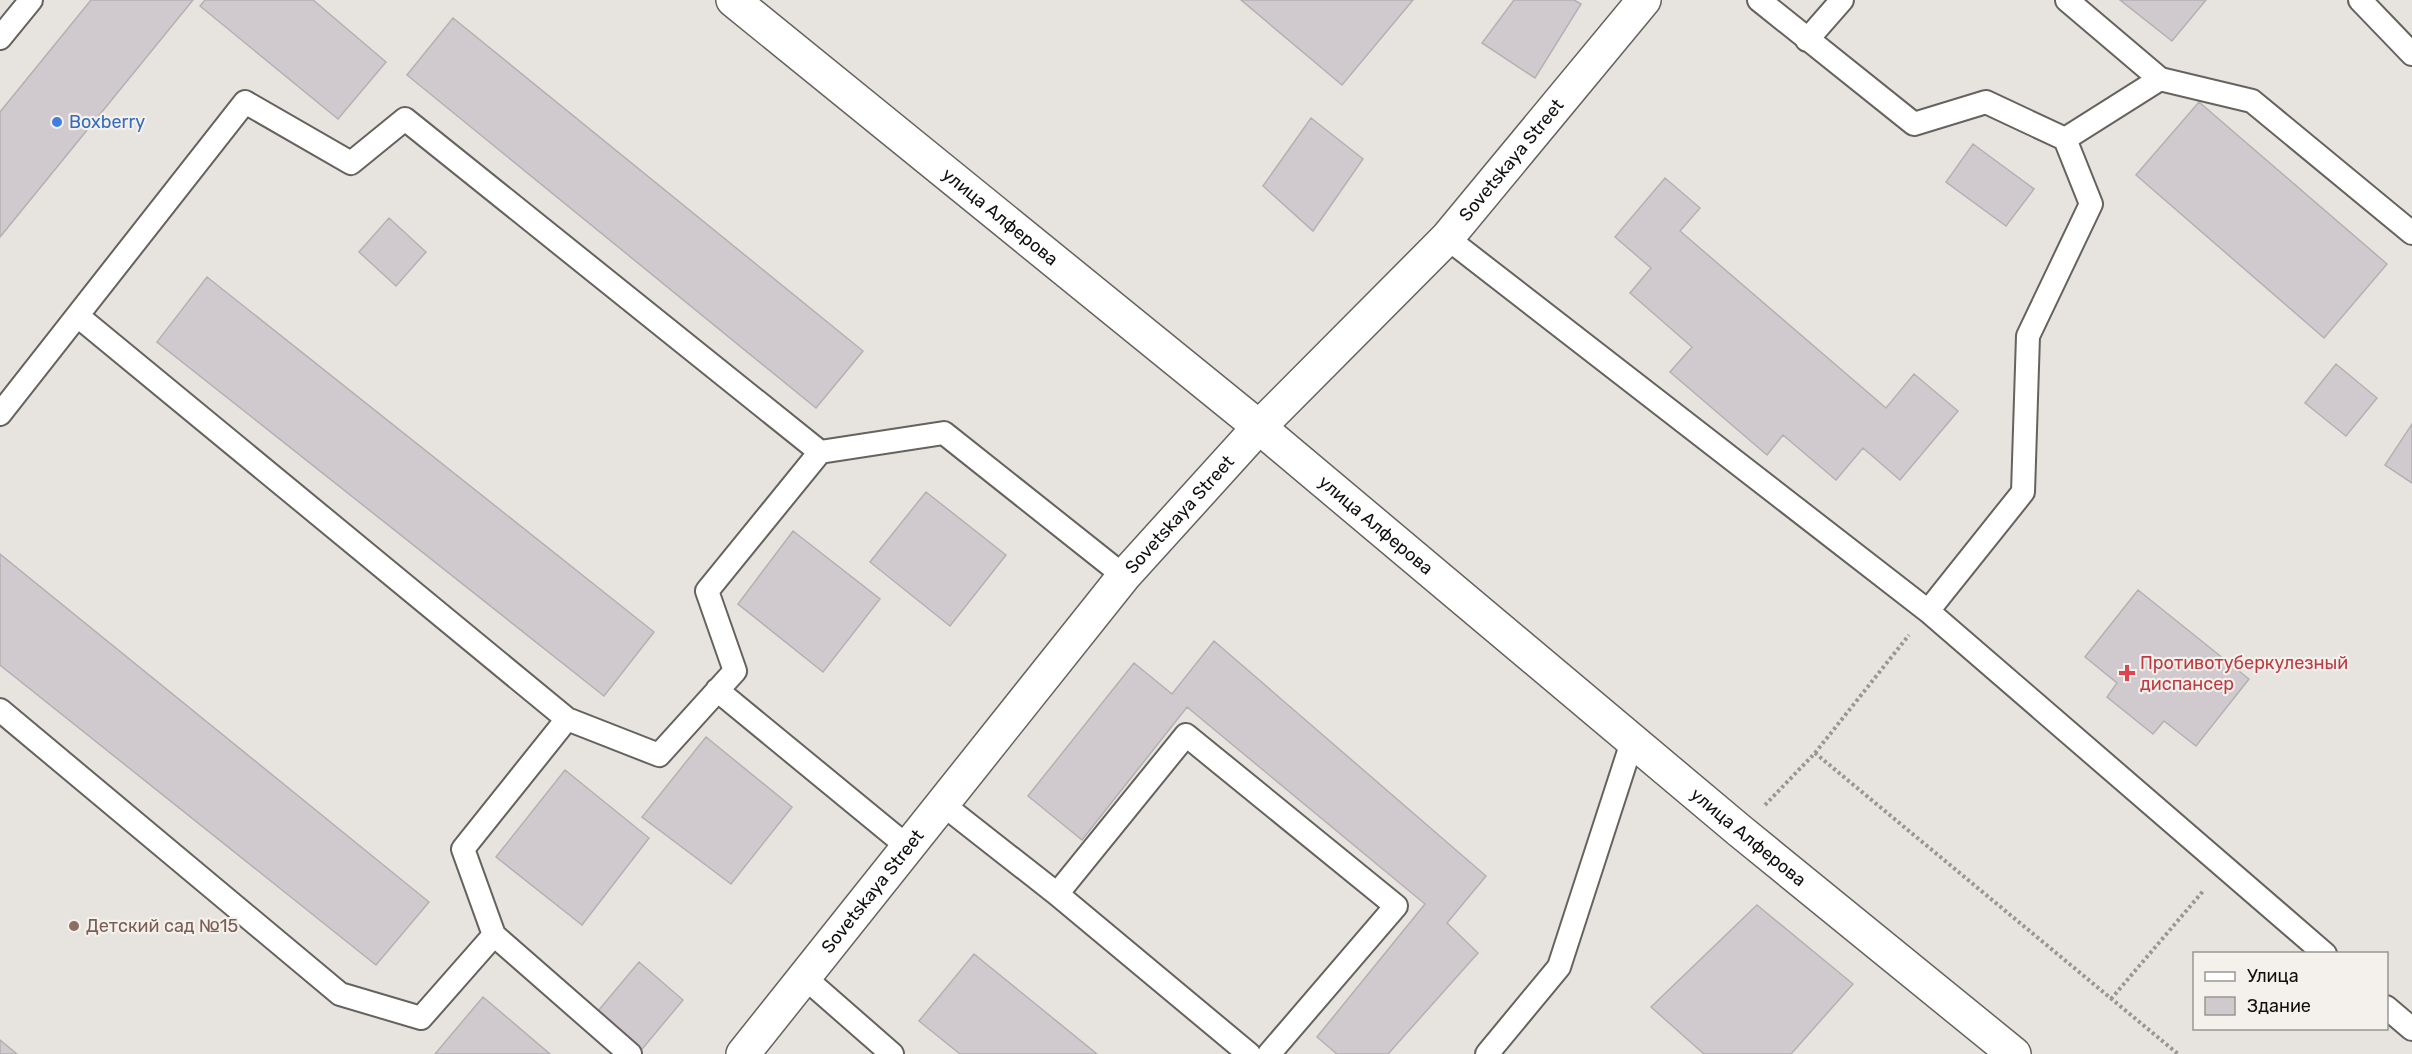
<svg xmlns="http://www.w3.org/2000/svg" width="2412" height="1054" viewBox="0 0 2412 1054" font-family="Rubik,sans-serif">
  <rect width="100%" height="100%" fill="#e7e3de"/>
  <path fill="#d0cace" stroke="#b5b0b3" stroke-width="1.5" d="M91,0H193L0,237V112Z
    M205,0H313L386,62L338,119L200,6Z
    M1241,0H1413L1342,85Z
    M1514,0H1574L1581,4L1535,78L1482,43Z
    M2120,0H2206L2172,41Z
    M453,18L863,351L816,408L407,75Z
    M2199,102L2387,264L2324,338L2136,175Z
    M1311,118L1363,159L1313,231L1263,186Z
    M1973,144L2034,189L2006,226L1946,182Z
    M1665,178L1700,208L1680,231L1886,408L1914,374L1958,411L1900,480L1863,448L1836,480L1783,435L1767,455L1670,372L1692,347L1630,293L1651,268L1615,237Z
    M389,218L426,252L396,286L359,252Z
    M207,277L654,632L604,696L157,342Z
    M2336,364L2377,398L2346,436L2305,403Z
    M2412,424V483L2385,465Z
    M926,492L1006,555L950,626L870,562Z
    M793,531L880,599L823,672L738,604Z
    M0,554L429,902L376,965L0,665Z
    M2138,590L2249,679L2196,746L2164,721L2153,734L2107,697L2117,683L2085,657Z
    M1214,641L1486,876L1447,923L1478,953L1388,1054H1337L1317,1037L1425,904L1187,707L1082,840L1028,796L1134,663L1172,694Z
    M706,737L792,807L731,884L642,817Z
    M565,770L649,838L582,925L496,857Z
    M1757,905L1853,984L1791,1054H1704L1651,1007Z
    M974,954L1097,1054H960L919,1021Z
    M639,962L683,1000L638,1054L593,1017Z
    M483,997L550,1054H435Z
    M0,1040L17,1054H0Z"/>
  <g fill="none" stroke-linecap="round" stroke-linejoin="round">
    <g stroke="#66625e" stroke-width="26">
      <path id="service" d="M1759,0L1914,124L1986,102L2065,139L2160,79
        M2067,0L2160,79L2252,101L2412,233
        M2360,0L2412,54
        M0,38L31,0
        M1807,40L1842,0
        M1447,238L1928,611L2325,954
        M79,317L567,719
        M0,414L245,102L351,163L405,119L820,452
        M1928,611L2023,492L2028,336L2091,204L2065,139
        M717,690L908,847
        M0,710L340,994L421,1018L494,935L463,849L567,719L659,755L735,671L707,591L820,452L944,433L1124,576
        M941,803L1057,894L1249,1054
        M1057,894L1186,735L1396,906L1269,1054
        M494,935L630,1054
        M804,977L892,1054
        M2386,1007L2412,1029
        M1487,1054L1559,967L1632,742"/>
    </g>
    <g stroke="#66625e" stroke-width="36">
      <g id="minor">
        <path id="s1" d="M733,0L1259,427L1740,831L2014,1054"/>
        <path id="s2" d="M743,1054L1124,576L1259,427L1447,238L1644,0"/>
      </g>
    </g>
    <path stroke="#9a9793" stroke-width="4" stroke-dasharray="3 3" stroke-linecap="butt" d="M1815,753L1909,635
      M1765,805L1815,753L2178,1054
      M2111,999L2204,890"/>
    <use href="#service" stroke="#fff" stroke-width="22"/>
    <use href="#minor" stroke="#fff" stroke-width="33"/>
  </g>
  <circle fill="#3f7fe0" stroke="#f4f0eb" stroke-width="2" cx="57" cy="122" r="6"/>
  <path fill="#e0444e" stroke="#f4f0eb" stroke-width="2" d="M2124 664h6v6h6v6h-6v6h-6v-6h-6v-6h6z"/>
  <circle fill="#8d6e63" stroke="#f4f0eb" stroke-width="2" cx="74" cy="926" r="6"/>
  <g text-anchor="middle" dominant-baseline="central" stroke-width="4.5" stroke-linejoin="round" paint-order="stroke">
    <g font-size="18" fill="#366cbe" stroke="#f4f0eb" text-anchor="start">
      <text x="69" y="122">Boxberry</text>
    </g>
    <g font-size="18" fill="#12100f" stroke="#f4f0eb">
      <text stroke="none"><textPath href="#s2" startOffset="1180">Sovetskaya Street</textPath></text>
      <text stroke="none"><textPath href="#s1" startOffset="344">улица Алферова</textPath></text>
      <text stroke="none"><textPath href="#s2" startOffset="694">Sovetskaya Street</textPath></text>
      <text stroke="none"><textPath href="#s1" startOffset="830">улица Алферова</textPath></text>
      <text stroke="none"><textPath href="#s1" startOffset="1316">улица Алферова</textPath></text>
      <text stroke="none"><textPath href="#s2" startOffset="208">Sovetskaya Street</textPath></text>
    </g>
    <g font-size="18" fill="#be3a42" stroke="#f4f0eb" text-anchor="start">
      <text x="2140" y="663">Противотуберкулезный<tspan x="2140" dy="21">диспансер</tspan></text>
    </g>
    <g font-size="18" fill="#785e54" stroke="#f4f0eb" text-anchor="start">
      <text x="86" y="926">Детский сад №15</text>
    </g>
  </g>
  <rect x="2193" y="952" width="195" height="78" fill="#f4f0eb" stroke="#9a9693" stroke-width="1.5"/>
  <rect x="2205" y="972" width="30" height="9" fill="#ffffff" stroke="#9a9693" stroke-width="1.5"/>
  <text x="2247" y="982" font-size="18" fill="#12100f">Улица</text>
  <rect x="2205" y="997" width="30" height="18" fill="#d0cace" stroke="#9a9693" stroke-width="1.5"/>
  <text x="2247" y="1012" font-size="18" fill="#12100f">Здание</text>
</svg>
